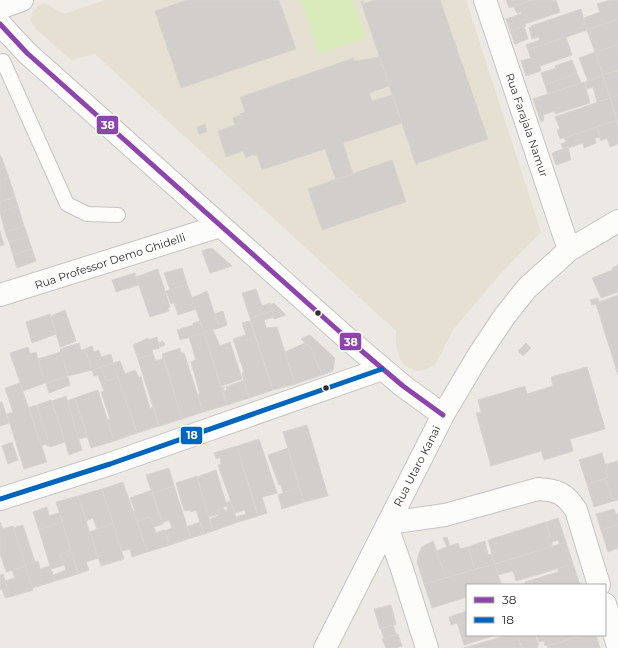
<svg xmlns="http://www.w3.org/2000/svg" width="618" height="648" viewBox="0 0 618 648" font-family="Montserrat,sans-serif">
  <rect width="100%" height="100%" fill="#ece8e4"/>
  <path fill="#e6e0d3" d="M105,0H466L541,232L502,272L453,330L435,365L424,370L416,371L405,366L400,359L396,347V331L95,54L71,60L36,29L31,21L32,13L39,5L45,3L64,14Z"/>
  <path fill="#d9eabb" d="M301,0H353L366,38L319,54Z"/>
  <path fill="#d1cecb" stroke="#d7d4d0" d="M187,0H279L296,49L181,88L155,11Z
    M375,0H440L488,139L418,163V164L416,165L361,2L363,1V4Z
    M506,0H532L509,8Z
    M532,0H553V1L556,0L560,12L525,24L526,26L510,31L506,19L521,14V12L517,13L514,7Z
    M610,0H618V19L587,30L584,18L600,12L597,4Z
    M581,9L587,30L528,50L526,45L540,40L538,37L532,39L529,28L532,27L531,26Z
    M618,19V45L595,52L587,30Z
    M524,26L528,39L515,44L510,31Z
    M566,37L572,55L540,66L541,71L526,76L521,61L531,58L528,50Z
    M617,45L618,49V70L603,75L595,52Z
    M595,52L603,75L588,81L579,58Z
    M380,57L389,86L369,93L372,101L392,95L402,123L343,143L353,174L336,180L325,149L262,170L257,155L254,156L253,154L246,158L243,151L226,157L218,131L235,125L233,118L242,115L240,114L245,112L240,97L354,58V61Z
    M572,60L577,73L545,85L541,73L556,68L555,66Z
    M617,71L618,74V95L610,98L603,75Z
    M577,73L581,83L548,94L545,85Z
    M603,75L610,98L597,102L593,87L587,89L585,82Z
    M584,82L590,103L555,114V111L543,115L544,120L541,122L533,99Z
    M618,95V120H617L610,98Z
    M610,98L617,120L560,139L557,130L560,129L555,117Z
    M617,120L618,144L610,147L607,138L601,141L597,127Z
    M205,124L207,132L199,134L197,127Z
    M597,127L600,137L595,138L596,143L584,148L583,143L568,148V147L563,149L561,144L566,142L564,138Z
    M568,147L571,160L556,165L552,153Z
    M0,156H1L5,167L0,169Z
    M392,160L406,202L322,230L308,189Z
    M5,167L9,178L0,181V169Z
    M9,178L15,197L0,202V181Z
    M15,197L18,206L0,212V202Z
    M18,206L24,226L5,232L0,212Z
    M24,226L28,237L9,242L5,232Z
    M0,231L4,245L0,246Z
    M28,237L32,249L13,255L9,242Z
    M210,248L213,249L232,266L210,273L202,251Z
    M32,249L36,261L17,268L13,255Z
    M618,265V292L601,298L592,278L613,270L612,268Z
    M182,268L187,284L170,290L164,273Z
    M158,269L170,307L168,308L169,311L150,317L136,277Z
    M135,273L139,285L116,292L112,280Z
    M187,284L196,309L178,315L174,303L171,304L166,291Z
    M256,289L262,306L270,303L272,311L250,318L242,293Z
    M207,291L219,328L204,333L192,298Z
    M618,295V375L596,304L592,305L590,300L598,298L599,302Z
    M274,303L286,315L274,319L270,305Z
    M65,310L76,341L60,347L51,316Z
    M223,311L227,325L219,328L215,314Z
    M272,311L274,317L264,320L266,328L277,327L295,384L273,390L250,318Z
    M50,314L56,334L32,343L26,322Z
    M200,321L204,333L180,340L177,330L193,325V323Z
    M250,321L273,390L249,398L242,373L244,372L233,339L246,335L242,323Z
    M213,330L220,346L230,342L242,379L221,386L204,333Z
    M204,333L227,405L203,412L198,395L200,394L191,362L196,360L189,337Z
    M310,335L335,358L333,371L322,375L311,348L301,339Z
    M157,337L160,348L152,350L153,354L138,359L133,345L148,338V340Z
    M163,341L165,345L160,347L159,343Z
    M79,343L81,350L85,349L92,370L68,376L60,349Z
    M305,343L311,348L322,375L295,384L285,352Z
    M526,343L531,348L523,356L518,351Z
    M92,346L94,352L99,350L101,357L111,354L113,363L92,370L85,349Z
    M28,347L30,354L36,352L45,383L23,391L10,353Z
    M180,348L181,353H184L203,412L182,419L162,354Z
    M61,352L68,376L45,383L38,359Z
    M153,354L156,361L164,358L182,419L159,426L138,359Z
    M120,361L125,374L135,370L139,377H141L150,409L153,406L159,426L137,433L113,363Z
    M113,363L118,377L106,381L101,367Z
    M101,367L106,381L118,377L137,433L114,441L107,420L110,419L101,392L104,391L98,375L94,376L92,370Z
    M587,367L605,429L570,439L573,451L544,460L541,451L491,466L476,413L481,412L478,400L525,386L527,394L553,386L551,377Z
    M68,377L70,385L49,393L46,383Z
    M244,380L249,398L227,405L222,388L225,387L223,388L224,391L227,390L226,387Z
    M20,383L47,462L24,469L7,414L13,412L5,388Z
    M98,390L114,441L91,448L75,398Z
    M66,396L82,450L69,455L52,401Z
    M75,398L87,437L79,439L67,401Z
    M51,400L65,442L50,447L37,405Z
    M0,402H2L9,423L0,426Z
    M37,405L50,446H47L46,444L41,446L29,407Z
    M307,425L328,496L304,502L283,432Z
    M259,439L277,493L262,497L267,513L258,516L237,446Z
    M12,442L18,460L8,464L2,446Z
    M237,446L258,516L238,522L236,517L246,514L245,510L235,513L218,465L221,464L220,457L216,459L214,453Z
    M288,448L299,487L283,493L281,485H279L268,455Z
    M602,453L605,464H607L608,467L605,469L608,478L587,484L579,460Z
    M618,461V500L613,501L605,478H608L605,469L608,467L607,464Z
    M169,468L174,486L152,493L146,475Z
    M216,470L227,506L218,509L219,514L209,517L197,477Z
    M197,476L213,531L204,534L196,510L191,512L190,510L184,511L176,483Z
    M605,478L613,501L594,507L587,484Z
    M123,482L147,552L132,557L130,549L122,551L102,489Z
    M174,486L191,538L170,545L165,531L172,528L169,520L162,523L152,493Z
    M299,487L304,502L282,509L278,495Z
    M102,489L113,523L97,529L93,518L86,521L78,496Z
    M152,490L163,524L154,527L150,517L137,521L133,512L135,511L130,498Z
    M78,496L98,558L86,562L89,570L78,574L56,502Z
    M230,501L238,522L213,531L210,519L218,516V509L223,507L225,511L228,510L226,503Z
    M47,507L49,516L59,513L62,522L39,530L33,512Z
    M614,509L616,514H618V525L601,530L596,514Z
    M150,517L156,533L164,530L170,545L147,552L137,521Z
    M558,518L566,542L559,544L558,540L552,542V545L550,546L547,537H550L546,522Z
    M0,522L3,529L13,526L26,566L6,572L0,553Z
    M62,522L71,550L60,554L64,565L51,569L39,530Z
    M200,522L204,534L191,538L187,527Z
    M546,522L550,537H547L550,547L495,564L488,540Z
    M113,523L124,559L101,566L90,532Z
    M23,525L35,562L25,565L13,528Z
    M618,525V548L608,552L601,530Z
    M447,537L450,546L458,543L460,549L468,547L475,569L446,578L436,551L447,547L443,538Z
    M433,541L446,578L424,584L417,562L419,553L422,547Z
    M485,541L488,555L492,554L495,564L475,569L468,547Z
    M566,542L573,564L516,581L513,571L498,575L495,564Z
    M71,550L78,574L55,581L53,575L66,570L60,554Z
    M38,561L40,569L50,566L55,581L33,588L25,565Z
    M495,564L501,584L467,585V597L432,608L424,584Z
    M573,564L580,585H526L525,582L558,572V569Z
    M26,566L33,590L10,597L5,581L15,578L12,570Z
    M3,574L10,597L5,598L2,589L0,590V575Z
    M391,605L396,624L380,629L374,609Z
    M467,611V622L458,625L457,623L451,625L449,617Z
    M467,622V635H496L464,645L458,625Z
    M393,625L396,634L384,639L381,629Z
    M398,634L402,646L396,648H386L382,639Z
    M508,635H517L522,648H464Z
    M517,635H535L539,645H537L538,648H522Z
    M537,635H578L579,636L545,646L544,641L539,642Z
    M584,635H596L600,648H548L547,646Z"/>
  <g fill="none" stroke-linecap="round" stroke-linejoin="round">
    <g stroke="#c5c4c5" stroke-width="16">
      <path id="lane" d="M3,61L67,204L87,214L118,215"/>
    </g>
    <g stroke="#c5c4c5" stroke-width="24">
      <path id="street" d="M485,0L569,250
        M0,8L22,0
        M0,24L27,53L350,341L403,386L443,415
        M0,295L220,226
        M0,499L110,464L382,369
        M388,523L445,515L538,489C557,490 565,493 576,510L599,585
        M387,527L402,569L427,648
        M605,604L618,646
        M325,648L443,415L478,356L504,317L527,288L569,250L618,221"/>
    </g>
    <use href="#lane" stroke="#fcfcfb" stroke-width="14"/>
    <use href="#street" stroke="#fcfcfb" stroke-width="22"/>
    <g stroke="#fff" stroke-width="8">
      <path id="bus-1" d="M0,24L27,53L350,341L403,386L443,415"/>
    </g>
    <g stroke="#fff" stroke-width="8">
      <path id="bus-2" d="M0,499L110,464L382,369"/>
    </g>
    <use href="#bus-1" stroke="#8e44ad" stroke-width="5"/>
    <use href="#bus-2" stroke="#0065bd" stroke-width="5"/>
  </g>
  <g fill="#2e2e2e" stroke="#fff" stroke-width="1.5">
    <circle cx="318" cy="313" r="3.5"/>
    <circle cx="326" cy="388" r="3.5"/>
  </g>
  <g text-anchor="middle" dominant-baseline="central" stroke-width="3" stroke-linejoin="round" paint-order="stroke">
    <g font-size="11" fill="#2e2e2e" stroke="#fff">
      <text transform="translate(527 125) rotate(71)">Rua Farajala Namur</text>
      <text transform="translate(110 261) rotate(-18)">Rua Professor Demo Ghidelli</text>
      <text transform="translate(417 466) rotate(-63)">Rua Utaro Kanai</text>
    </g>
  </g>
  <g stroke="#fff" stroke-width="1.5">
    <rect x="96" y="115" width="23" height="20" rx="4" fill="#8e44ad"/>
    <rect x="339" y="332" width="23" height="19" rx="4" fill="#8e44ad"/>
    <rect x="180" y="426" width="23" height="19" rx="4" fill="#0065bd"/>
  </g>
  <g font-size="11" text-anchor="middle" font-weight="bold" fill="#fff">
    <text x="108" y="129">38</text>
    <text x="351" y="346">38</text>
    <text x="192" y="439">18</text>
  </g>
  <rect x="466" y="584" width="140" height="52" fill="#ffffff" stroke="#ababab"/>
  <rect x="474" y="597" width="20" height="6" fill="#8e44ad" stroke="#ababab"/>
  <text x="502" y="604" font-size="12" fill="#2e2e2e">38</text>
  <rect x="474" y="617" width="20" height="6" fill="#0065bd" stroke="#ababab"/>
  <text x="502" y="624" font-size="12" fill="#2e2e2e">18</text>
</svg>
